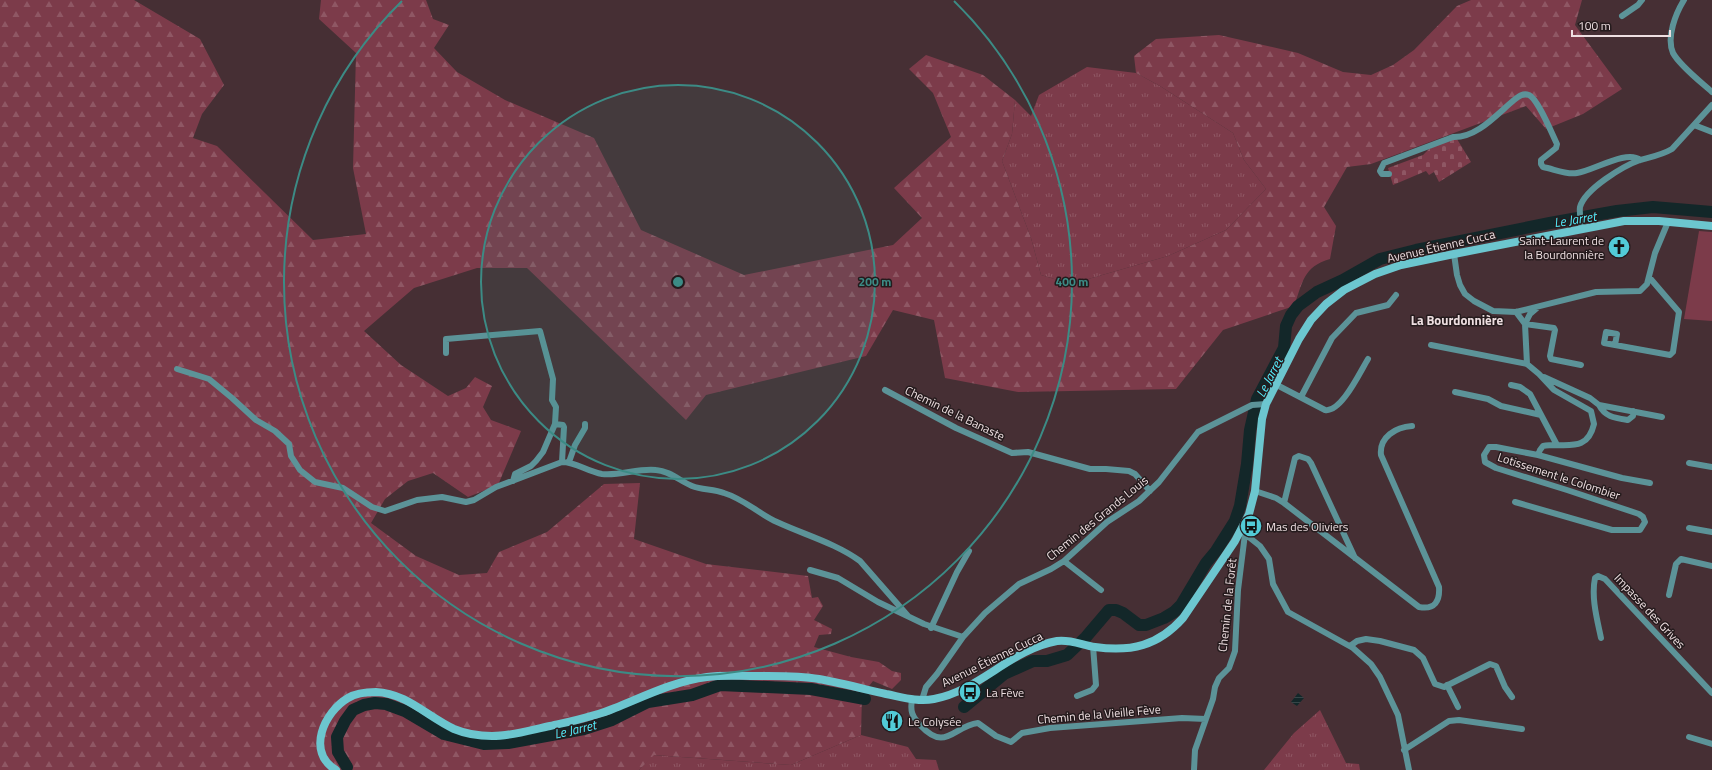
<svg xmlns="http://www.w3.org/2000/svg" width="1712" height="770" viewBox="0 0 1712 770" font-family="'Titillium Web',sans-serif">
  <defs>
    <pattern id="grass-tufts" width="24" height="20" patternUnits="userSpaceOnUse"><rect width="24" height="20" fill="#7c3b4a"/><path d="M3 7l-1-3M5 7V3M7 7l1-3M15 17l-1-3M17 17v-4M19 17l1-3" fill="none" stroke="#8f5764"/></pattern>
    <pattern id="forest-firs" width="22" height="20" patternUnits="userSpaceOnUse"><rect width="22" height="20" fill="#7c3b4a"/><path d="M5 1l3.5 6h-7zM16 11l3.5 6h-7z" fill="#8f5764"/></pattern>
    <pattern id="cemetery-stones" width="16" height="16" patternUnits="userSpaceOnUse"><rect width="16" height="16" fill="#7c3b4a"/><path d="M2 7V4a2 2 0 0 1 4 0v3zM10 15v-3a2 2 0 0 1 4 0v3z" fill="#8f5764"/></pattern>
    <pattern id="water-rules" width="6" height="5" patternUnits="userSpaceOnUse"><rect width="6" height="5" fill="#132729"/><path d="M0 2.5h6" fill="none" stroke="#364648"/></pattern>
  </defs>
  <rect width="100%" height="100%" fill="#462f34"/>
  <path fill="url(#grass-tufts)" d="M1087,67L1136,73L1160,86L1233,133L1244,160L1266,189L1226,230L1168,256L1071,284L1041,275L1031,238L1002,161L1012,134L1015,100L1031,116L1039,95Z
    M1320,710L1346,763L1359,764L1360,770H1264L1294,733Z
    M861,735L908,747L916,759L936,760L939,770H639L653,755L791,765Z"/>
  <path fill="url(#forest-firs)" d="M0,0H134L200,39L224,85L202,114L193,138L217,146L313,240L366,234L353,168L356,53L319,19L321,0H426L433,19L449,25L434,48L457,72L505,100L594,138L641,230L744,275L893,245L922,218L894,188L951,137L933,93L909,69L926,55L983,75L1015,100L1012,134L1002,161L1031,238L1041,275L1071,284L1168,256L1226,230L1266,189L1244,160L1233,133L1160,86L1136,73L1134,56L1156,39L1219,35L1298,53L1343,72L1371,75L1393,65L1414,50L1457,6L1471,0H1582L1575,25L1622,89L1583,114L1546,129L1526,106L1371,164L1347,167L1324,207L1336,226L1330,259C1303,267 1303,282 1294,306L1223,330L1176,389L1018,392L945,378L934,320L893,310L866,356L706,395L686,420L527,268H477L414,288L364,331L401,365L448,396L466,388L475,377L492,386L483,407L491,420L521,431L498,485L468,497L433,473L408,481L385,499L371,523L416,556L459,575L487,573L499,552L547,532L604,484L640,483L634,539L706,564L808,576L812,598L818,597L823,606L814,620L832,629L831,634L819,635L814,647L851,657L879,662L892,671L901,673V680L892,689L873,681L862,695L861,735L791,765L654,755L639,770H0Z"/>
  <path fill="url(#cemetery-stones)" d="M1453,138L1457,139L1471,162L1439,182L1434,172L1429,175L1426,171L1393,185L1388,168L1423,155L1429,149Z"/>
  <path fill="#7c3b4a" d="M1699,231L1712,232V321L1684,319Z"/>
  <path fill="url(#water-rules)" d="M1298,693L1304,698L1297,706L1291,702Z"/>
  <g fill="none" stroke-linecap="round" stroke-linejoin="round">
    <path stroke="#132729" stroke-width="12" d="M964,707L1004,674L1033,661H1047L1067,655L1086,637L1109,610H1116L1123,613L1139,625H1146L1164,618L1174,612L1181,605L1206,563L1216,551L1235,521L1240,506L1247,464L1250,430L1257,399L1284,348L1286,326L1291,315L1298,306L1317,292L1343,280L1380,259L1416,250L1550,223L1617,211L1653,207L1712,212
      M347,767L338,752L337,737L345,721L353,710L364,705L375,703L386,704L405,711L444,734L484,744L508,743L584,729L612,720L648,702L692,695L720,685L811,689L865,699"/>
    <path stroke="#5c9398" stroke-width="6" d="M1684,0C1676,13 1666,37 1673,53C1680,66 1701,82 1712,92
      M1622,16L1638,5L1642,0
      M1694,125L1712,132
      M1389,174H1382L1380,171L1384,163L1453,137C1477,138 1497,114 1514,100C1519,96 1523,93 1529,95C1538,99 1552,134 1557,144L1556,148L1541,160V164L1543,167C1554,169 1566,175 1577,173C1593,171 1627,149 1640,160
      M1582,229C1581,221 1579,214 1580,207C1585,189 1623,166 1640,160C1651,157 1662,155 1672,149L1712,105
      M1454,254L1457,275L1460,285L1465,294L1474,301L1493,311L1516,312L1596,292L1640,291L1647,284L1655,253L1668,222
      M1525,324L1554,328L1555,330L1550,356L1551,359L1581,365
      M1525,324L1530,314L1537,308
      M1431,345L1527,364
      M1615,345L1604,343L1606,332L1617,334L1615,345L1670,355L1673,352L1679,312L1649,277
      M446,353V339L540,331L553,379L552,400L556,407L555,424
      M177,369L209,379L232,398L256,420L275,431L289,444L291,456L300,470L315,482L343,488L372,507L385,511L417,500L442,497L466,502L474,500L496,487L562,462C576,462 588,472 602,474C620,476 638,468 656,470C670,471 680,481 692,486C702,490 714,489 724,493C744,499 759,514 777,522C805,535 835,543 860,561L908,616
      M1544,377L1590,398L1599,405L1662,417
      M1275,384L1325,410C1341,413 1360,372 1368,359
      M1511,385L1520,387L1530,394L1557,445
      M885,390L956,428L1012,453L1028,452L1090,469H1106L1129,471L1135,474L1150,491
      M1455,392L1488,399L1501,406L1541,415
      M1301,397L1332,338L1356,313L1388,305L1396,295
      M1599,405C1605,417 1615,418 1628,420L1633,416V411
      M1538,455L1622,478L1650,483
      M569,462L575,445L585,428V424
      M1689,463L1712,467
      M513,481L515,474L531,466L536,461L543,452L555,424L563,425L564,427L562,462
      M1255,491L1276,498L1284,503L1419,607C1435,610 1440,601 1439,587L1381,455C1379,437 1396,427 1412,426
      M1515,502L1612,530H1640L1645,522L1643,517L1639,514L1567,490L1496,468L1485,462L1484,455L1489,447H1496L1538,455L1540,450L1543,446C1565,442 1587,454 1594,424L1591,411L1554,390L1539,374L1527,364L1525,324L1516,312
      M1284,503L1295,458L1299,456L1308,459L1311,463L1355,558
      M1689,528L1712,532
      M1245,534L1260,546L1269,559L1273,584L1288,612L1353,648L1371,664L1380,677L1398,715L1409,770
      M1064,561L1101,590
      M810,570L838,578L878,602L924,624L963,637
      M1669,595L1676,564L1681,559L1712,566
      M931,628L957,572L969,551
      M1601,638C1597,619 1591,597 1595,578L1598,576L1605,579L1712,693
      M1350,646L1357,641L1366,639L1380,641L1414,650L1423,658L1435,684L1444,687L1490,664L1496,666L1505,687L1512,697
      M1447,685L1458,707
      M1077,696L1092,690L1096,685L1093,646
      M912,700C910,711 912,716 920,725C946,753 953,726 978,723L996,736L1011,742L1022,733L1050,728L1182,718L1206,719
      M922,700L926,687L937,674L963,637L985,613L1019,584L1051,569L1064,561L1107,522L1139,501L1159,482L1198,432L1252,405L1266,404
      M1689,737L1712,744
      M1404,750L1449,721L1459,720L1522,729
      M1194,770L1195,750L1213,699L1215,687L1219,678L1229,668L1235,651L1238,590L1245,534L1244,533"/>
    <path stroke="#6cc6cf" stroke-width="8" d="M336,770C306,752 324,712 348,698C356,693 366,692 376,692C406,693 428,717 454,729C466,734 479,736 492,736C512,736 531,730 550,726C572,721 594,717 615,708C645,696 675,681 707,677C722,675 736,676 751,676C774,676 797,675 819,679C841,683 864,689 886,694C902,697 917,702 934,699C979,691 1011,649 1057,641C1070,639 1082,645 1095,647C1131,652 1158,646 1183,618L1235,541L1249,514L1255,491L1262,419L1266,404L1299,339L1311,320L1326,304L1344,290L1375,274L1401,265L1454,254L1624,221H1659L1712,226"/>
  </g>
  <circle cx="678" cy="282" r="197" fill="#3c8b85" fill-opacity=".12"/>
  <g fill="none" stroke="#3c8b85" stroke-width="2">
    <circle cx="678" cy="282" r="197"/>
    <path d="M954 1A394 394 0 1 1 402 1"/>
  </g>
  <defs>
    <g id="church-disc" transform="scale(1.15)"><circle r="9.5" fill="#52cbd7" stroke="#251b1d"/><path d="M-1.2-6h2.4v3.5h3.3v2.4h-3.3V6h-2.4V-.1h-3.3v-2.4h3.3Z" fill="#111"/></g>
    <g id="bus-disc" transform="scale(1.15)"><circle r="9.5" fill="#52cbd7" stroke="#251b1d"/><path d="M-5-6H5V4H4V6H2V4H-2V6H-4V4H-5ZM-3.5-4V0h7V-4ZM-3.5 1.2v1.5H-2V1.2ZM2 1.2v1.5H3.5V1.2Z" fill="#111"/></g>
    <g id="restaurant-disc" transform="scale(1.15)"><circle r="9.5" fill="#52cbd7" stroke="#251b1d"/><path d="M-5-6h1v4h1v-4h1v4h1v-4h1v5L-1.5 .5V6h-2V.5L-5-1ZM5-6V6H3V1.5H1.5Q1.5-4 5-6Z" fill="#111"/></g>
  </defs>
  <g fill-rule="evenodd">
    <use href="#church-disc" x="1619" y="247"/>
    <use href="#bus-disc" x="1251" y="526"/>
    <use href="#bus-disc" x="970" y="692"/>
    <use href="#restaurant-disc" x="892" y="721"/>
  </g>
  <g text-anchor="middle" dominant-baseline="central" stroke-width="3" stroke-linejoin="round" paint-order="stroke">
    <g font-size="12" fill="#eedfe1" stroke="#251b1d" text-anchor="start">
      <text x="1604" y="240" text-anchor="end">Saint-Laurent de<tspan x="1604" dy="14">la Bourdonnière</tspan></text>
      <text x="1266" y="526">Mas des Oliviers</text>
      <text x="986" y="692">La Fève</text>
      <text x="908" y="721">Le Colysée</text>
    </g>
    <g font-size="12" fill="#eedfe1" stroke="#251b1d">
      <text transform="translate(1441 246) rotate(-13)">Avenue Étienne Cucca</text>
      <text transform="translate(955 413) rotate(26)">Chemin de la Banaste</text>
      <text transform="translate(1559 476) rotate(18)">Lotissement le Colombier</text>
      <text transform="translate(1097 518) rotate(-39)">Chemin des Grands Louis</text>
      <text transform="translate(1227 605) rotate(-84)">Chemin de la Forêt</text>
      <text transform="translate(1650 611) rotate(47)">Impasse des Grives</text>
      <text transform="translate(992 659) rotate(-26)">Avenue Étienne Cucca</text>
      <text transform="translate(1099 714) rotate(-5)">Chemin de la Vieille Fève</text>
    </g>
    <g font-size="13" font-style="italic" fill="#52ebf9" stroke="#251b1d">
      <text transform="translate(1575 219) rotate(-9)">Le Jarret</text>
      <text transform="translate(1269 377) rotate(-63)">Le Jarret</text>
      <text transform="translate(575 729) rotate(-13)">Le Jarret</text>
    </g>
    <g font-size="13" font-weight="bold" fill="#eedfe1" stroke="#251b1d">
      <text x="1457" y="320">La Bourdonnière</text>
    </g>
  </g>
  <circle cx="678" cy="282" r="6" fill="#3c8b85" stroke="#251b1d" stroke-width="2"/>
  <g font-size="12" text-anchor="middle" font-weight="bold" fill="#3c8b85" stroke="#251b1d" stroke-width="3" stroke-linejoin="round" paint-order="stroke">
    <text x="875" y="286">200 m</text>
    <text x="1072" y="286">400 m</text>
  </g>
  <path d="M1572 30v6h98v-6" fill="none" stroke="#eedfe1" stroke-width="2"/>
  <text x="1578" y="30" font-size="12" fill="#eedfe1" stroke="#251b1d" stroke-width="3" paint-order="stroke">100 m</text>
</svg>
